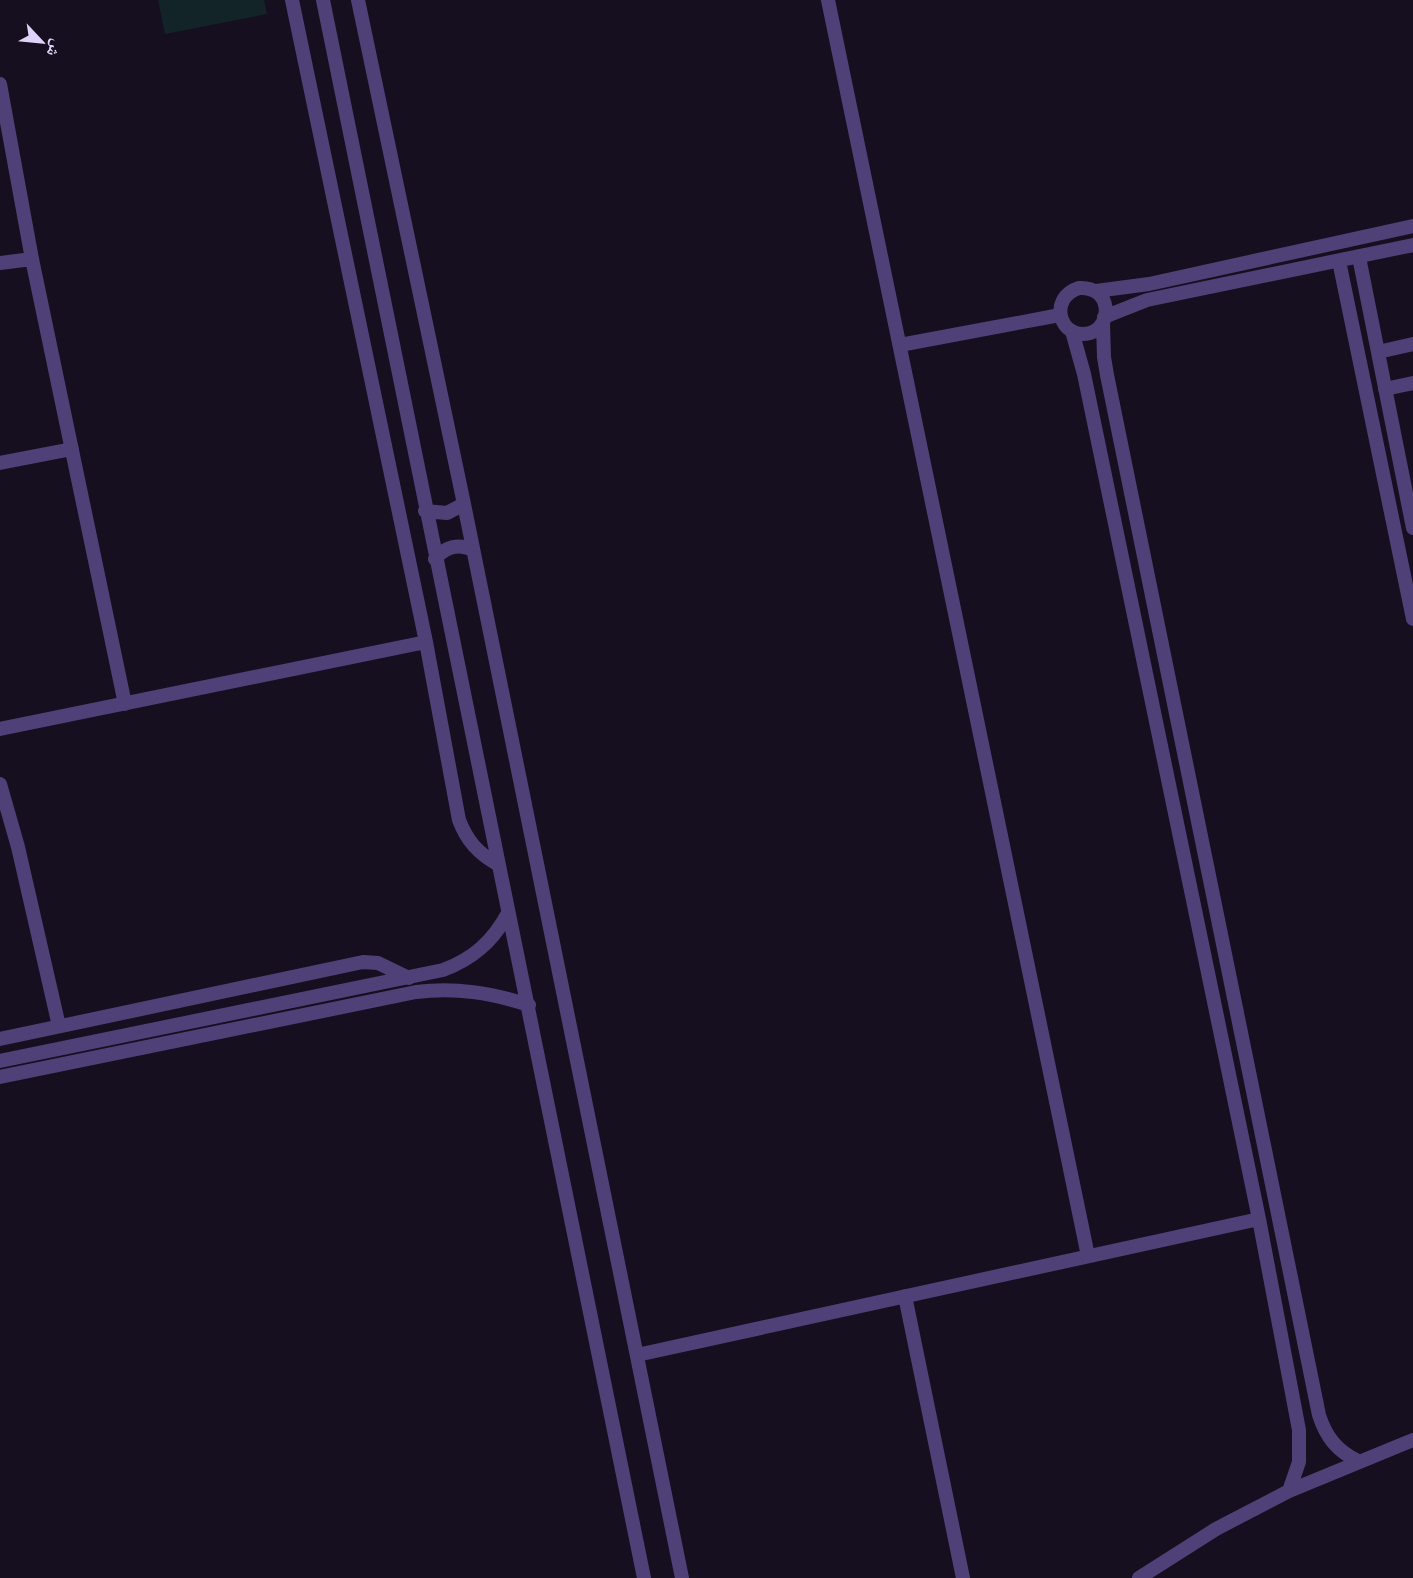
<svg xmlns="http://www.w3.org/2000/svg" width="1413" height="1578" viewBox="0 0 1413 1578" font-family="Lato,'Noto Naskh Arabic',sans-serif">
  <rect width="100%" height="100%" fill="#160f1f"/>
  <path fill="#132428" d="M158,0H264L267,14L165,34Z"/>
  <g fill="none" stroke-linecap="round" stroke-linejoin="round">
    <path stroke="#4f4078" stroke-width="14" d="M292,0L426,642L459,820C467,841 478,853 497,864
      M323,0C428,526 539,1052 644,1578
      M358,0L464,504L682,1578
      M828,0L1088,1256
      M0,84L32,259L125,704
      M1359,257L1413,528
      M1339,261L1413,619
      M0,263L32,259
      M1079,288C1112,286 1113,326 1090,333C1060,341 1047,298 1079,288Z
      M1096,291L1149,284L1413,226
      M1104,317L1147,300L1413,245
      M1103,323L1104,357L1107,375L1319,1415C1326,1437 1337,1451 1358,1461
      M1072,331L1084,374L1259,1219L1299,1430V1462L1289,1491
      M900,345L1060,315
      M1378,352L1413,344
      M1385,389L1413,383
      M0,463L72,449
      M425,511L447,513L464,504
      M435,559C445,547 458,543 473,550
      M0,729L426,642
      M0,784L18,847L59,1026
      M0,1039L363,962L378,963L409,978
      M0,1061L443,970C473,959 493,941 508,913
      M0,1077L416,992C456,987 491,993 529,1005
      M905,1296L963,1578
      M637,1355L1259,1219
      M1139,1578L1216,1529L1289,1491L1413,1440"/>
  </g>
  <g transform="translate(42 42) rotate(116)" stroke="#160f1f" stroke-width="4.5" paint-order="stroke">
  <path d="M0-4.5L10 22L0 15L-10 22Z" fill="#e0d3f9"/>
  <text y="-9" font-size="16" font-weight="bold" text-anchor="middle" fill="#e0d3f9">ش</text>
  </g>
</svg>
